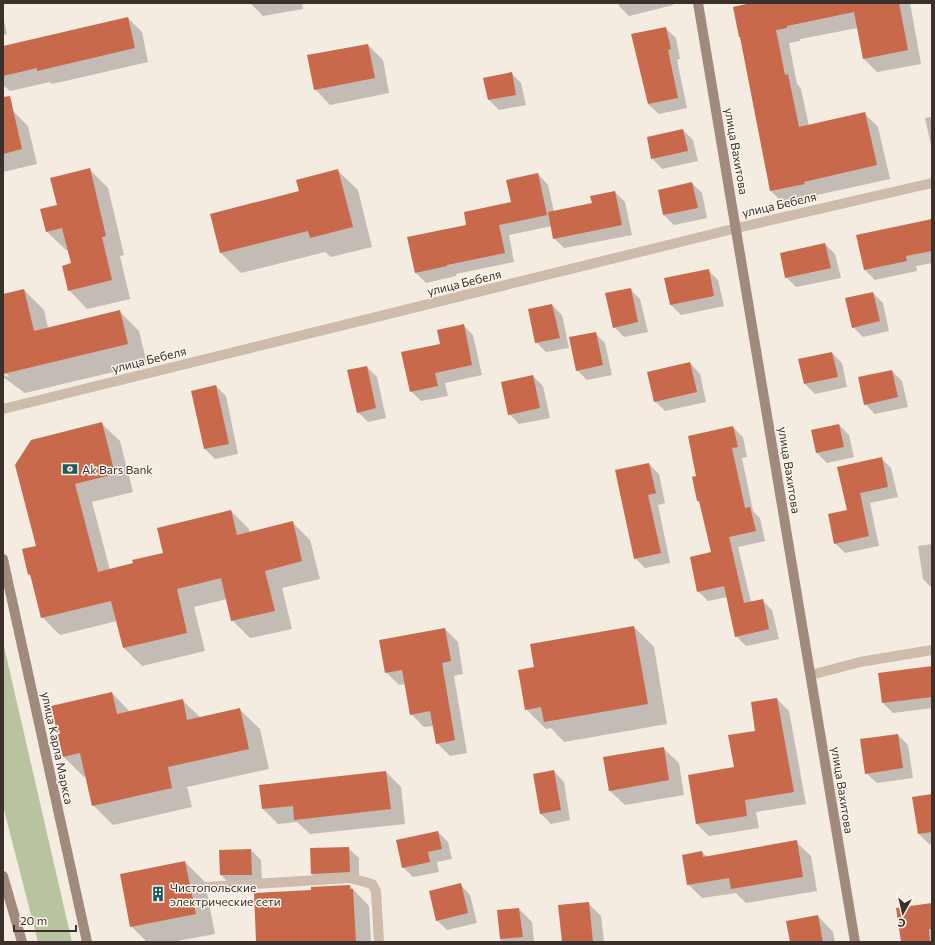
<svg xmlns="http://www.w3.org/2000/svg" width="935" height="945" viewBox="0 0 935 945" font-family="Commissioner,sans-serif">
  <rect width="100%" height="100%" fill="#f4ebe1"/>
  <path fill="#b8c4a0" d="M3,643V642L72,942H38L3,806Z"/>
  <path fill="#0003" d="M250,3H302L303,9L263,16Z
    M618,3H673V5L629,16L619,6Z
    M756,3H910L921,64L877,72L864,59L858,28L800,39V41L789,43L797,84L801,89L809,126L865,114L878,127L890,179L817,195L818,198L784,204L771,191L741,38Z
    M3,16L7,34L3,35Z
    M128,18L142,32L148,62L52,84L50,82L10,91L3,85V47Z
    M665,28L676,38L680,59L677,60L687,108L659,114L648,104Z
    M368,45L383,60L389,93L330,105L315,89Z
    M511,73L521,83L526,105L499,110L489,100L484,78Z
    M13,111L28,126L37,164L3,172V113Z
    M932,117V150L925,118Z
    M683,130L693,140L698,161L662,169L652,158Z
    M89,169L108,188L124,255L120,256L130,299L87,309L69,290L72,264L69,250H66L47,232L58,206Z
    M338,171L358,190L372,247L331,257L325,252L241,273L221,253L211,215L301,192Z
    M538,174L548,185L554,212L593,204L615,192L625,202L632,235L564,248L554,238L552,226L509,235L514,262L456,274V276L426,283L416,273L467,225L512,202Z
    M692,183L702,193L707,218L674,225L664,215Z
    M932,220V263L916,266L917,271L875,280L865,270Z
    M825,244L835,254L841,278L796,287L786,277Z
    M708,270L718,280L724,306L681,315L671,305L665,279Z
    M630,289L640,299L648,332L624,337L614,327Z
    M24,290L44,310L48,328L119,311L139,331L147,364L25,393L3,377V374L8,377L9,376L3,372V295Z
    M873,293L883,303L889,331L863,337L853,327Z
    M552,305L562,315L569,348L546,352L536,342Z
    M463,325L473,335L482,375L445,383L448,396L421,401L411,391L441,344Z
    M595,333L605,343L612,375L587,380L577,370Z
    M832,353L842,363L847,387L815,394L805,384Z
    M690,363L700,374L706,402L665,411L655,401Z
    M367,367L377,377L386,418L368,422L358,412Z
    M892,371L902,381L908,407L875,414L865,404Z
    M533,376L543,386L550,418L519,424L509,414Z
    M216,386L226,396L238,454L215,459L205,449L192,391Z
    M101,423L120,441L133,492L92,502L110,570L134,564L164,553L231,511L249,529L250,533L292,522L310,540L320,579L282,588L292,629L250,638L232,620L227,599L194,607L205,651L142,666L124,648L117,621L60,635L42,617L32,578L29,574L37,546Z
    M839,425L849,435L854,457L827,463L817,453Z
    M733,427L743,437L747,457L742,458L753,511L760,518L765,541L738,547L751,602L762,600L772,610L779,639L746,646L736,636L727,597L708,601L698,591L712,553L701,503L698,501L697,477Z
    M881,458L891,468L898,497L870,503L879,546L845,553L835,543L848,511Z
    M649,464L659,474L665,503L658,505L670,563L645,568L635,558Z
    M932,544V588L923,579L918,546Z
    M634,627L654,647L667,724L564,742L551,728L546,729L526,709L535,667Z
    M445,629L458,642L463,674L454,676L467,753L450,756L437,743L434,726L424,727L411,714L405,684L399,685L386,672Z
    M932,667V708L893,713L883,703L879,674Z
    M112,693L130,712L182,700L201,718L240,710L260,729L269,769L187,787L192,807L113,825L93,805L86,776L84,777L64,757L53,706Z
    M777,699L789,711L806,804L756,812L759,828L709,836L697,824L689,776L735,768Z
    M898,735L908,745L913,778L877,783L866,773Z
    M663,748L679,763L684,795L625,805L609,790Z
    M554,771L564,782L570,820L551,824L541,814Z
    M386,772L401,787L405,824L310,834L297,822L278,824L263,809Z
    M932,795V844H929L919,834Z
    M438,832L448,842L452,859L437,862L439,872L413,877L403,867Z
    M796,842L811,856L817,891L746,903L736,893L702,898L688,884L702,852L707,857Z
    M348,848L359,858V881L322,884L312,874Z
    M251,850L261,860L262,884L231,885L221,875Z
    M185,862L205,882L215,934L172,942H147L131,926Z
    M460,884L470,895L477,923L447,930L437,920Z
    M350,886L369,906L371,942H257L312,891Z
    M588,903L601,916L604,942H563Z
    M932,904V942H905Z
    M519,909L532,922L534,942H501L498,911Z
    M818,916L833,932L835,942H791Z"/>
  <path fill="#c8694b" d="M751,3H899L908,50L863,59L854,12L787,26V28L776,30L785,75L788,74L799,127L865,112L877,165L804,182L805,184L770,191L740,37H739L733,7Z
    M128,17L135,48L37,71V68L3,76V46Z
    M666,27L671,49L668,50L678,98L648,104L631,34Z
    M368,44L375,78L314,90L307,55Z
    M512,72L516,95L488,100L483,78Z
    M10,96L22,149L3,154V97Z
    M683,129L688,151L651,159L647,137Z
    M90,168L106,236L102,237L112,280L68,291L62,266L71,263L62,228L46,232L40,209L57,205L50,178Z
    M338,169L353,227L310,238L308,231L220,253L210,214L299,191L296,180Z
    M538,173L547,215L499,225L505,253L447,265V266L415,273L407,237L466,225L464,212L511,202L506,180Z
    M692,182L698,208L663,215L658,190Z
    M615,191L622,225L553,239L548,212L592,203L590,196Z
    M932,219V251L906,256L907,261L864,270L856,235Z
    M825,243L831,268L785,278L780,253Z
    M709,269L714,296L670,305L664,278Z
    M631,288L638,322L613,328L605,293Z
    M24,289L34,331L120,310L128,344L3,374V294Z
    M873,292L880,321L852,328L845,298Z
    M552,304L560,338L535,343L528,309Z
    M464,324L472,365L435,373L438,386L410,392L401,352L440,344L437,330Z
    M596,332L603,365L576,371L569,337Z
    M832,352L838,377L804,384L798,359Z
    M690,362L697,392L654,402L647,372Z
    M367,366L376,408L357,413L347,370Z
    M892,370L898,397L864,405L858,377Z
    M533,375L540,408L508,415L501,382Z
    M216,385L229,444L204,449L191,391Z
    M102,422L115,474L75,484L98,572L133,563L132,560L163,553L157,528L231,510L237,535L293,521L302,561L265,571L275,611L231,621L221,578L177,589L187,633L123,648L111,601L41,618L30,574L28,575L22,549L36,546L15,465L31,440Z
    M839,424L844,447L816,453L811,430Z
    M733,426L738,447L732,448L745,508L750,507L756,531L729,537L744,603L763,599L769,629L735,637L724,586L697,592L690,557L711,552L699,501H697L692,477L696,476L688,436Z
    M882,457L888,487L860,493L869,536L834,544L828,514L847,510L837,467Z
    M649,463L656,493L648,495L661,553L634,559L615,470Z
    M634,626L648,704L544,722L541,707L525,710L518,670L534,667L530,644Z
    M445,628L451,661L442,663L455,740L436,744L430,711L410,715L402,670L385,673L379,640Z
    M932,666V697L882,703L878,673Z
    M112,692L117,714L183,699L187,720L240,708L249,749L168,767L172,788L92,806L80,753L63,757L51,706Z
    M777,698L794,792L745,800L747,816L696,824L688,775L734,767L728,735L755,731L751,702Z
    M898,734L903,768L865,774L860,739Z
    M664,747L669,780L609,791L603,757Z
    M554,770L561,810L540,814L533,774Z
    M386,771L391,809L294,820L293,806L262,809L259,785Z
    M932,794V832L918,834L912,797Z
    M438,831L442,849L428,852L430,862L402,868L396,840Z
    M797,840L803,877L731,889L729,878L687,885L682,855L702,851L703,857Z
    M349,847L350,872L311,874L310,848Z
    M251,849L252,875H220L219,850Z
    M185,861L196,914L130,927L120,874Z
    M461,883L468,913L436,921L429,891Z
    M350,885V889H353L356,942H256L254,893L311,890V887Z
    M589,902L593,942H562L558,905Z
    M932,903V929H929L930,942H901L896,908Z
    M519,908L523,937L500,939L497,910Z
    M818,915L823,942H790L786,921Z"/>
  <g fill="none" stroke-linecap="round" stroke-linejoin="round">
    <path stroke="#cdbbac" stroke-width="10" d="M811,675L860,662L932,650
      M206,887L350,878L372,884L376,891L379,942"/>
    <path stroke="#cdbbac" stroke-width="10" d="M3,409L737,228L932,183"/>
    <path stroke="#a18a7d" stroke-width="10" d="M698,3L855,942
      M3,559L87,942
      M3,876L22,942"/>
  </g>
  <defs>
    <g id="bank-bare" transform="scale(1.2)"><path d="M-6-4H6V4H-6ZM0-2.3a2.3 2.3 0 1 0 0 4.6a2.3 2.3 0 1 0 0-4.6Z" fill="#1f5a5e" stroke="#fbf5ee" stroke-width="2.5" paint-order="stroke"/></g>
    <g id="building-bare" transform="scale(1.2)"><path d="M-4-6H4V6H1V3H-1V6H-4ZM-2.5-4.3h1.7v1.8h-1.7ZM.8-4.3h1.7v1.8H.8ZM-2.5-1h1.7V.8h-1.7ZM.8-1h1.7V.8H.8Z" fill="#1f5a5e" stroke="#fbf5ee" stroke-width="2.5" paint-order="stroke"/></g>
  </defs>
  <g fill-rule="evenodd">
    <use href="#bank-bare" x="70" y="469"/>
    <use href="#building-bare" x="158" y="894"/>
  </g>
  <g text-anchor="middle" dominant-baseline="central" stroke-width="3" stroke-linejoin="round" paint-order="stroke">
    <g font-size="12" fill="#3b302b" stroke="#fbf5ee">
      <text transform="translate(737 151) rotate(80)">улица Вахитова</text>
      <text transform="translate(779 204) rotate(-13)">улица Бебеля</text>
      <text transform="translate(464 282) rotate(-14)">улица Бебеля</text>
      <text transform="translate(149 359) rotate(-14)">улица Бебеля</text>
      <text transform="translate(790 470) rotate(81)">улица Вахитова</text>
      <text transform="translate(58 748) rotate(78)">улица Карла Маркса</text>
      <text transform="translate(843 790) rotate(81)">улица Вахитова</text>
    </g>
    <g font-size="12" fill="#3b302b" stroke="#fbf5ee" text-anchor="start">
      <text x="82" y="469">Ak Bars Bank</text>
      <text x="170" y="887">Чистопольские<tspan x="170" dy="14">электрические сети</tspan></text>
    </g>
  </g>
  <rect width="935" height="945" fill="none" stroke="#3b302b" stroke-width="8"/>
  <g transform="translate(903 913) rotate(188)" stroke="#fbf5ee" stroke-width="3" paint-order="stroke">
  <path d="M0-3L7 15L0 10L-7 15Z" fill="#3b302b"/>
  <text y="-6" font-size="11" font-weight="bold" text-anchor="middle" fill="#3b302b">С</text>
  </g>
  <path d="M14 925v6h62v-6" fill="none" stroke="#3b302b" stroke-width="2"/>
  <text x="20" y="925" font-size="12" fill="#3b302b" stroke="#fbf5ee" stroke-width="3" paint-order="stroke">20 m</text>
</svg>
